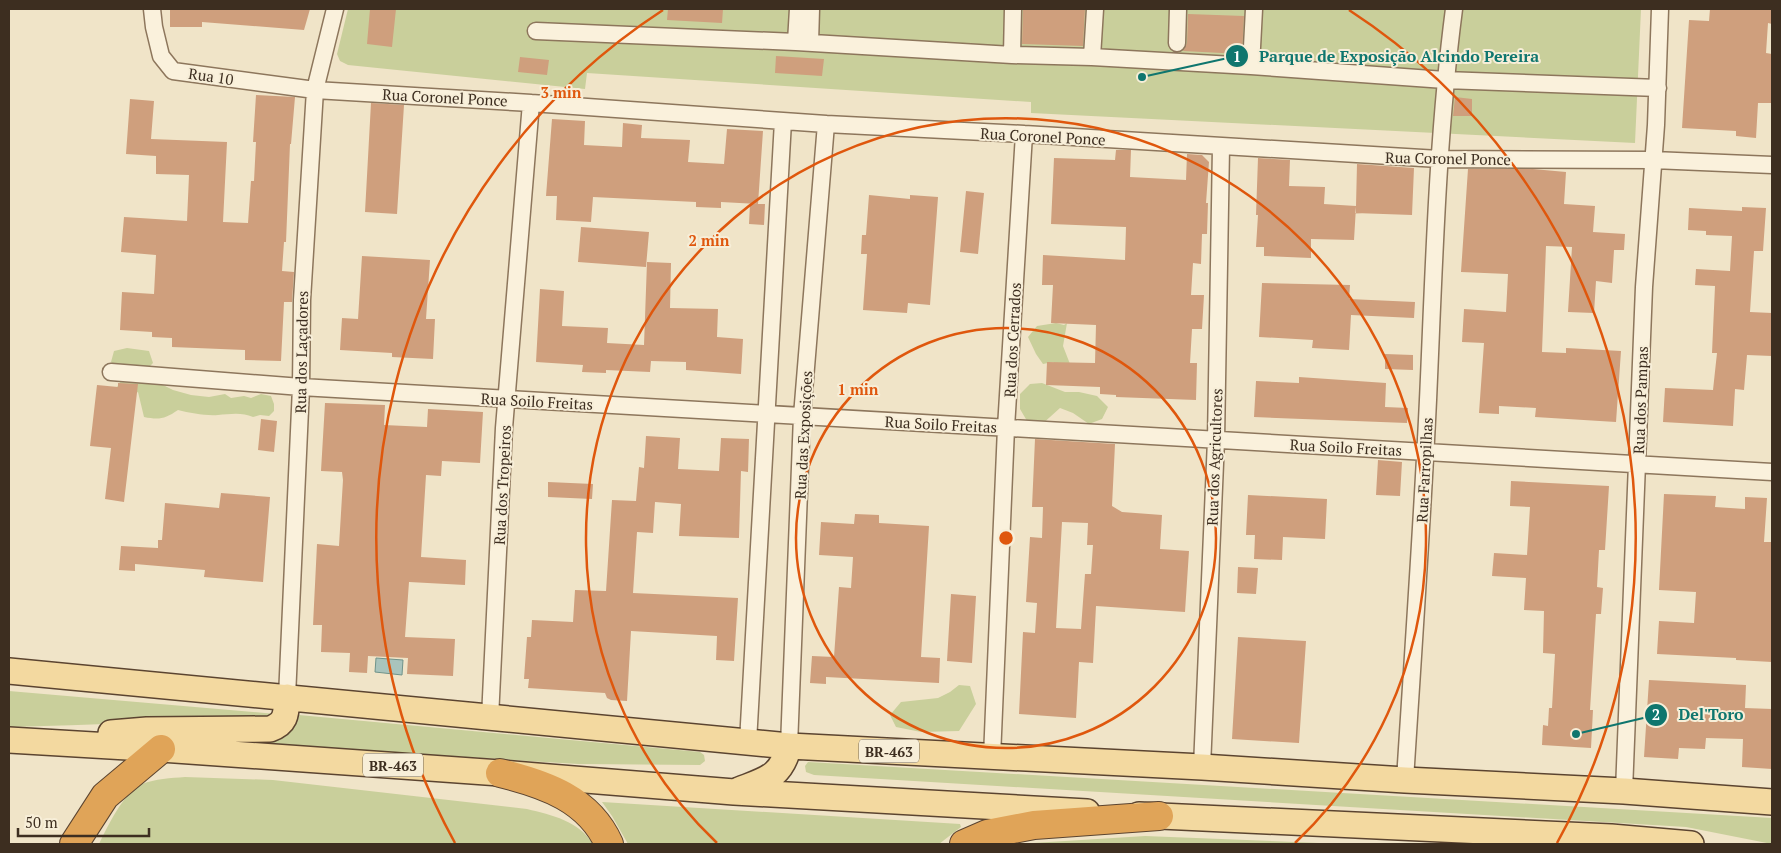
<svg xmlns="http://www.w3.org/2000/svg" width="1781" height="853" viewBox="0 0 1781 853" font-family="'PT Serif',serif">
  <rect width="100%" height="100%" fill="#f0e4c8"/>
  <path fill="#c9cf9b" d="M348,9H1641L1635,143L1031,113V102L587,73L585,89L348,65L340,61L337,54Z
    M1056,323L1064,325L1067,323L1063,346L1070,364L1066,372L1053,362L1043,364L1036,354L1028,337L1037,326Z
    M127,348L149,351L153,363L147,369L128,364L119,369L111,362L114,351Z
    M122,379L159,383L173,390L191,395L209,397L225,394L231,398L244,396L251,398L261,394L271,396L274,404V411L269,416L260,415L253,417C242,412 230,414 218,415C206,416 190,413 178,410C165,419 159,420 144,417L138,392L117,404L112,395Z
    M1042,383L1065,392H1079L1097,396L1108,407L1102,419L1089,424L1073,413L1060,408L1040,426H1030L1020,409V394L1030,384Z
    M959,685L970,686L976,704L959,731L921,732L896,727L890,715L901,702L938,698L950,692Z
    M9,691L276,714L274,718C186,720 97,725 9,727Z
    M299,715L700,752L704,755L705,761L700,765L578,764L162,738L268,742C294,738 285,732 299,715Z
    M808,762L1772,818V844L1686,827L814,775L806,772L805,766Z
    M185,777L273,780L527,809C552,815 579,821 593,844H99C108,826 123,793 142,784C155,779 171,778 185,777Z
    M602,802L960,824L961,827L939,844H628L612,816Z
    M1145,836L1344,844H1017Z"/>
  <path fill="#a9c4bc" stroke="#6f938a" d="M376,658L403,660L402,675L375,672Z"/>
  <path fill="#cf9f7d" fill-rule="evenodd" d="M170,9H310L304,30L202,22V27H170Z
    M370,9H396L392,47L367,44Z
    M668,9H723L722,23L667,20Z
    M1023,9H1085L1083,46L1022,44Z
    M1710,9H1772V24L1768,23L1766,53L1772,54V103H1758L1756,138L1736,136V131L1682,128L1689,20L1709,21Z
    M1188,14L1244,16L1242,54L1183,51L1187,43Z
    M776,56L824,59L822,76L775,73Z
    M520,57L549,60L547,75L518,72Z
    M256,95L295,97L291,144H290L286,242H284L282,271L294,272L292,302H284L281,361L245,360V350L172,347V338L152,337V332L120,330L122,292L154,294L156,255L121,252L124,217L187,221L189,175L156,174V156L126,154L130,99L154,101L151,139L227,142L223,222L248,223L251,181H254L256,142H253Z
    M1455,97L1472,99V116H1453Z
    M371,103L404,105L397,214L365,212Z
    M552,119L585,121L584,145L622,147L623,123L642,125L641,138L690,140L688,162L724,164L727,129L763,131L758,204L721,202V208L696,207V202L593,197L591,222L556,220L557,196H546Z
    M1116,150H1131L1130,177L1186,180L1187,154L1202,155L1209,162L1206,203H1208L1207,234H1202L1201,264L1193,263L1191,295H1204L1202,329H1192L1190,363H1197L1196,400L1116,397V395L1100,394V387L1046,385L1047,362L1095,363L1096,325L1051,323L1053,285H1042L1043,255L1125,260L1126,227L1051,224L1054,158L1115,160Z
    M1258,158L1290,160L1289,186L1325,187L1324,204L1356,206L1357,164L1414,168L1412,215L1355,213L1356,207L1354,240L1311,239V258L1264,256V247H1256L1258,215H1256Z
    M1468,169H1533L1566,172L1564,204L1595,206L1593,232L1625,234L1624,250H1614L1612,283L1596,281L1594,313L1568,312L1572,247L1546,246L1542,352L1566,353V348L1621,351L1616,422L1535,417L1536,408L1499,406V414L1479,413L1484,343L1462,342L1464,309L1506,312L1508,274L1461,272Z
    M966,191L984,193L978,254L960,252Z
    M869,195L910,199V195L938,197L930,305L908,303L907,313L863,310L867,254H861L862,235H866Z
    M750,204H765L764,225L749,224Z
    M1742,207L1766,208L1763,251H1754L1750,312L1772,313V356L1747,355L1744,390L1735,389L1733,426L1663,422L1665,388L1713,390L1717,353H1712L1715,286L1695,285L1696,269L1730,271L1732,236L1706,235V231L1688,230L1689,208L1742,211Z
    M581,227L649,232L646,267L578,262Z
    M362,256L430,260L426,319H435L433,359L392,357V353L340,350L342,318L358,319Z
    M647,262L671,263L670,308L718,309L717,337L743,339L741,374L686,370V362L651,361L650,372L606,370V373L582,372L583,365L536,362L540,289L564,291L562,326L608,328L607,343L644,345Z
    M1262,283L1350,285L1349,299L1415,302L1414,318L1351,315L1349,350L1312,348L1313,340L1259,337Z
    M1385,354L1413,355V370L1385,369Z
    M1299,377L1386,383L1385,407L1408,408L1407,423L1254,417L1256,381L1299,383Z
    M118,383L138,384L124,502L105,499L111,448L90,446L97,385L118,387Z
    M325,403L385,405L384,425L427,427L428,409L483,412L480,463L442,461L441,476L426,475L421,557L466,560L465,585L409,582L405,637L455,639L453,676L407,674L408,658L368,656L367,673L349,672L350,653L321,652L322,625H313L317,544L339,546L343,480L342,472L321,471Z
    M261,419L277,421L274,452L258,450Z
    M646,436L680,438L678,469L719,471L721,438L749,439L748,472L741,471L739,538L679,536L681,504L655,502L653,533L637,532L633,593L738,598L734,661L716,660L717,636L631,631L627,701L611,700L607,698L605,693L528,688L529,679H524L527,637H531L532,620L573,622L575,590L606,591L612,500L636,501L639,467L644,468Z
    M1035,439L1115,444L1112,506L1122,512L1162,515L1160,549L1189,551L1185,612L1096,606L1093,663L1079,662L1076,718L1019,714L1023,632L1035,633L1037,603L1026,602L1030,537L1042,538L1043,507H1032ZM1062,522L1088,523L1087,545H1093L1091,574H1085L1081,629L1056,628Z
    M1378,460L1402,462L1400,496L1376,495Z
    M1511,481L1609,486L1605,550H1599L1597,587L1603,588L1601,614H1596L1590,710H1593L1591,748L1542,745L1543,725L1548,726L1549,708H1552L1555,654L1543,653L1544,611L1524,610L1526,578L1492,576L1494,553L1527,555L1530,507L1510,506Z
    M548,482L593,484L592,499L548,497Z
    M221,493L270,497L263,582L204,577L205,570L135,564V571L119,570L121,546L158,548V540H162L165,503L219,508Z
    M1664,494L1716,496L1715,507L1745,509V497L1767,498L1764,542H1772V662L1736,660V658L1657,654L1659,621L1694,623L1696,592L1659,590Z
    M1248,495L1327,499L1325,539L1283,537L1282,560L1254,559L1255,535H1246Z
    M855,514L879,515V523L929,526L921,657L940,658L939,683L826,677V684L810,683L812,656L834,657L839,587L851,588L853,557L819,555L821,522L854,524Z
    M1238,567L1258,568L1256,594L1237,593Z
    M951,594L976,596L972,663L947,661Z
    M1238,637L1306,641L1299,743L1232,739Z
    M1649,680L1746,685L1745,708L1772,709V769L1742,767L1743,739L1706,738L1705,749L1679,748L1678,759L1644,757Z"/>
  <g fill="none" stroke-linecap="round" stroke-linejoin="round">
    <g stroke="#8d765c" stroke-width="19">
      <path id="street" d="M152,9L154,27L161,56L173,71L315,90L531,103L826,124L1024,134L1439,159L1653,160L1772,165
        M536,31L796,42L1012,55L1092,57L1251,66L1445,80L1658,88
        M796,42L798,9
        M810,43L811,9
        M1177,43L1178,9
        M1012,55L1013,9
        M1092,57L1095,9
        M1251,66L1254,9
        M111,372L301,387L1772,472
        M287,697L301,387L302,300L315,90L335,9
        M490,718L504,428L531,103
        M748,742L783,121
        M789,746L802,416L826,124
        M992,757L1006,428L1024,134
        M1202,767L1216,440L1221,147
        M1405,780C1413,653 1422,527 1428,400C1434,269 1437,139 1454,9
        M1624,791L1644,287L1656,125L1660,9"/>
    </g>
    <g stroke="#5b4430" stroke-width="28">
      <path id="primary" d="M9,671L789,746L1202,767L1405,780L1624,791L1772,802
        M111,733L147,730L270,729C287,723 286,713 287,697
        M9,740L161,749L500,773L734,792L1087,812
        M739,790C767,779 781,777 789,746
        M1139,815L1611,837L1691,844"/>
    </g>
    <g stroke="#5b4430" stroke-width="30">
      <path id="highway" d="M500,773C545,784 589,799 609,844
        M74,844L105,796L161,749
        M964,844L987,834L1034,825L1159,816"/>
    </g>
    <use href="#street" stroke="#faf1dc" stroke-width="16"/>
    <use href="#primary" stroke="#f3d9a0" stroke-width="25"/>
    <use href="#highway" stroke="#e0a458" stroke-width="28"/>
  </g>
  <g fill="none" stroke="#df570d" stroke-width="2.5">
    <circle cx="1006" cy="538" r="210"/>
    <path d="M717 843A420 420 0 1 1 1295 843"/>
    <path d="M455 843A630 630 0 0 1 663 10M1349 10A630 630 0 0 1 1557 843"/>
  </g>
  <g text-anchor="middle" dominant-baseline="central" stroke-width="4" stroke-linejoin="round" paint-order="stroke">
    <g fill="#f7eed8" stroke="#756857" stroke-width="1">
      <rect x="859" y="739.5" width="60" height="23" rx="4"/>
      <rect x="363" y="753.5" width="60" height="23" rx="4"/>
    </g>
    <g font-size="14" font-weight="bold" fill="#3d2e20">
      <text x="889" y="751">BR-463</text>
      <text x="393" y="765">BR-463</text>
    </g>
    <g font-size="15" fill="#3d2e20" stroke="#f7eed8">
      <text transform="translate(211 76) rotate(8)">Rua 10</text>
      <text transform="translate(445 97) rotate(3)">Rua Coronel Ponce</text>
      <text transform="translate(1043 136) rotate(3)">Rua Coronel Ponce</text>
      <text transform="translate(1448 158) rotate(1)">Rua Coronel Ponce</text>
      <text transform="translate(1012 340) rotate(-87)">Rua dos Cerrados</text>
      <text transform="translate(301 352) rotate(-89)">Rua dos Laçadores</text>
      <text transform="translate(1640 400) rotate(-88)">Rua dos Pampas</text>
      <text transform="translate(537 401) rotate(3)">Rua Soilo Freitas</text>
      <text transform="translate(941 424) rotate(3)">Rua Soilo Freitas</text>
      <text transform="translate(803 435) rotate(-87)">Rua das Exposições</text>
      <text transform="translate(1346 447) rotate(3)">Rua Soilo Freitas</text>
      <text transform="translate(1214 457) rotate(-88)">Rua dos Agricultores</text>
      <text transform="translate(1424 470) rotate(-87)">Rua Farropilhas</text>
      <text transform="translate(502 485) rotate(-87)">Rua dos Tropeiros</text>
    </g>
  </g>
  <circle cx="1006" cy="538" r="8" fill="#df570d" stroke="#f7eed8" stroke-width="2.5"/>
  <g font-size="15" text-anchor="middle" font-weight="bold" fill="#df570d" stroke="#f7eed8" stroke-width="4" stroke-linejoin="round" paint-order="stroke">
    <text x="561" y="98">3 min</text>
    <text x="709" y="246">2 min</text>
    <text x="858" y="395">1 min</text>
  </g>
  <path fill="none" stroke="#0f766e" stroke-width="2" d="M1142 77L1237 56M1576 734L1656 715"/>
  <g fill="#0f766e" stroke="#f7eed8" stroke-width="2">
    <circle cx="1142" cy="77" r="5"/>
    <circle cx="1576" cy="734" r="5"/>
    <circle cx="1237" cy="56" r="12"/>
    <circle cx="1656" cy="715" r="12"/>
  </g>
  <g font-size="15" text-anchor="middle" font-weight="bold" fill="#fff">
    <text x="1237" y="62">1</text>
    <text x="1656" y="720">2</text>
  </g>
  <g font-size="16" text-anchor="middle" font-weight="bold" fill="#0f766e" stroke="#f7eed8" stroke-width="4" stroke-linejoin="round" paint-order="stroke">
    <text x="1399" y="62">Parque de Exposição Alcindo Pereira</text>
    <text x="1711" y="720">Del'Toro</text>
  </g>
  <rect width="1781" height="853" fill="none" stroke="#3d2e20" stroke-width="20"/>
  <path d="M18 828v8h131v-8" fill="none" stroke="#3d2e20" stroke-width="2.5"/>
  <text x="25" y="828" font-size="15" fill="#3d2e20" stroke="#f7eed8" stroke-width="4" paint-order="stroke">50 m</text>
</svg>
